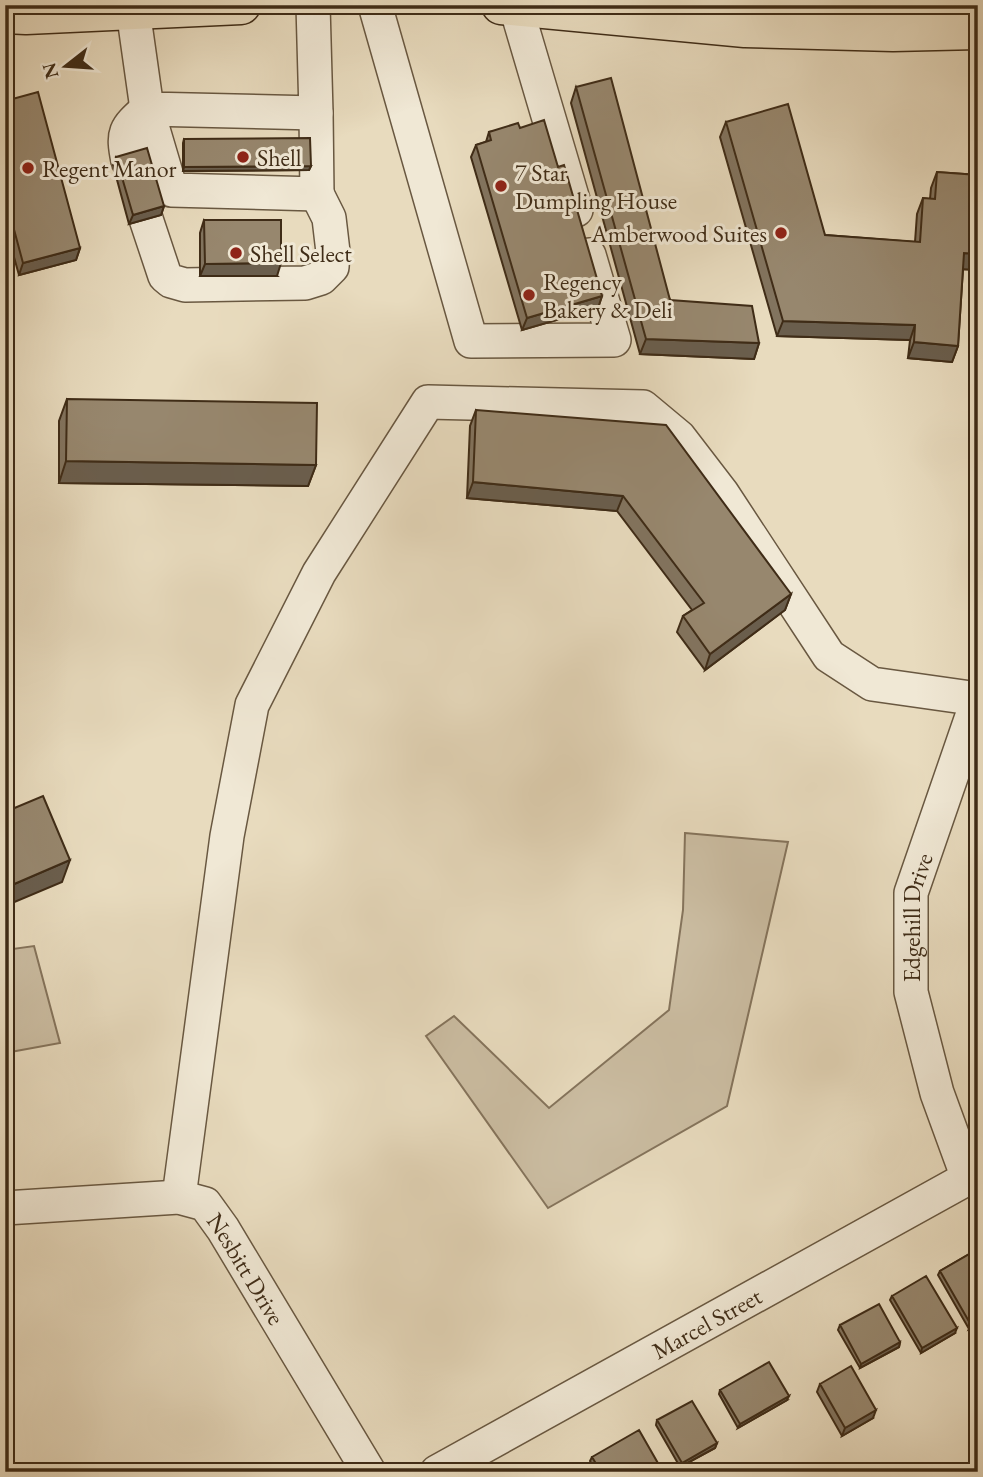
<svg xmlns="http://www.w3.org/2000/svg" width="983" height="1477" viewBox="0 0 983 1477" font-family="'EB Garamond',serif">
  <rect width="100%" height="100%" fill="#e8dbbe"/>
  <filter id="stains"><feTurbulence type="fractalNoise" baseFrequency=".00286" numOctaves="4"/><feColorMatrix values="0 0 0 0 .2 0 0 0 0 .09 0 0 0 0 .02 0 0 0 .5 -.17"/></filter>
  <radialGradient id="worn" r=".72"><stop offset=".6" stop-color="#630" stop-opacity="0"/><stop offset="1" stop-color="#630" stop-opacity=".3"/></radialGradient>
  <path fill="#cbbda2" stroke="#85745c" stroke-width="2" d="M685,833L788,842L727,1106L548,1208L426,1036L454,1016L549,1108L669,1010L683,910Z
    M34,946L60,1043L5,1053V950Z"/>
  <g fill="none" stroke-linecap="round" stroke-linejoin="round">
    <g stroke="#695841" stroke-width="36">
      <g id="minor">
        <path d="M375,5L471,341L614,340L589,255"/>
        <path d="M516,7L576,210"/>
        <path d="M133,10L147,109L316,113L313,5"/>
        <path d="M128,161C122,131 125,129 147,109L171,190L317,194L316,113"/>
        <path d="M146,219L165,276L171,281L185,285L305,283L321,278L332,267L333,252L329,218L317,194"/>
        <path id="s1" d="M968,1178L937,1093L911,992V893L978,699"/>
        <path d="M179,1197L227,836L252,705L319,573L428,402L643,407L679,437L722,493L829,656L872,684L978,699"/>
        <path id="s2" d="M5,1208L179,1197L205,1204L223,1229L369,1472"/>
        <path id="s3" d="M437,1472L968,1178L978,1175"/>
      </g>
    </g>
    <g stroke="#3f2c17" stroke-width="41">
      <path id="major" d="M501,5L745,28L893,32L978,30
        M5,14L26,15L241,5"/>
    </g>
    <use href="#minor" stroke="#f0e8d5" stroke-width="33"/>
    <use href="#major" stroke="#e8dbbe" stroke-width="38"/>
  </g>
  <path fill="#82745f" stroke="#3f2c17" stroke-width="2" d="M576,87L670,300L759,343L754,359L640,354L571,103Z
    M5,101L80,248L76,260L19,275L5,225Z
    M726,122L825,235L915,242L917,214L923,198L930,199L931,188L937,172L978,175V270L963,269L958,346L952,362L908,358L910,340L777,336L720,137Z
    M520,128L558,167L602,296L598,308L522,330L471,157L476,145L486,142L489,132Z
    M184,139L311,166L309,170L183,171V143Z
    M116,157L164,206L161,215L129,224L113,165Z
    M204,220L277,276H200V233Z
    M67,399L316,465L308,486L59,483V421Z
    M476,410L791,594L785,610L705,670L677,632L683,616L692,610L617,511L467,498L470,426Z
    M978,1249V1324L969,1329L938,1275L940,1271Z
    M892,1296L955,1333L921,1353L890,1300Z
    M840,1325L900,1342L899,1347L860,1368L838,1330Z
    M820,1384L873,1418L842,1436L817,1392Z
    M720,1390L787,1400L738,1428L719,1394Z
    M657,1420L717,1443L715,1448L680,1467L656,1425Z
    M592,1457L657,1469L653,1472H596L590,1461Z"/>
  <path fill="#6a5e4d" stroke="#3f2c17" stroke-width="2" d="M311,166L309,170L183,171L184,167Z
    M164,206L161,215L129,224L133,215Z
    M80,248L76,260L19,275L23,263Z
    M964,253L978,254V270L958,269Z
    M281,263L277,276H200L205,264Z
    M602,296L598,308L522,330L527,318Z
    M783,321L915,325L910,340L777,336Z
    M646,339L759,343L754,359L640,354Z
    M914,342L958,346L952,362L908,358Z
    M66,461L316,465L308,486L59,483Z
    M473,482L623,496L617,511L467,498Z
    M791,594L785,610L705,670L710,654Z
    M70,860L62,882L5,906V888Z
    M978,1321V1324L969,1329L971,1325Z
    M957,1328L955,1333L921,1353L922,1348Z
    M900,1342L899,1347L860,1368L861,1364Z
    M789,1396L787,1400L738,1428L740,1424Z
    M876,1410L873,1418L842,1436L845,1428Z
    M717,1443L715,1448L680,1467L682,1463Z
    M659,1465L657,1469L653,1472H647Z"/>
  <path fill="#97876e" stroke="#3f2c17" stroke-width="2" d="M611,78L670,300L752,306L759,343L646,339L576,87Z
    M38,92L80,248L23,263L5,196V101Z
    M788,104L825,235L920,242L923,198L935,199L937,172L978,175V254L964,253L958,346L914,342L915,325L783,321L726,122Z
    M544,120L558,167L564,165L602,296L527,318L476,145L491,140L489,132L518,123L520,128Z
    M310,138L311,166L184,167V139Z
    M147,148L164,206L133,215L116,157Z
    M204,220H281V263L205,264Z
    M67,399L317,403L316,465L66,461Z
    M476,410L666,425L791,594L710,654L683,616L704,603L623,496L473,482Z
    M43,796L70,860L5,888V812Z
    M978,1249V1321L971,1325L940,1271Z
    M926,1276L957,1328L922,1348L892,1296Z
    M879,1304L900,1342L861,1364L840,1325Z
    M769,1362L789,1396L740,1424L720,1390Z
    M851,1366L876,1410L845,1428L820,1384Z
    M692,1401L717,1443L682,1463L657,1420Z
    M639,1430L659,1465L647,1472H601L592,1457Z
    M577,1466L580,1472H568Z"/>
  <g fill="#8f2418" stroke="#f0e8d5" stroke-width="2.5">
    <circle cx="243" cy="157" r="7"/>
    <circle cx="28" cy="168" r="7"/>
    <circle cx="501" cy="186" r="7"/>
    <circle cx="781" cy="233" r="7"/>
    <circle cx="236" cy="253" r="7"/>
    <circle cx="529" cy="295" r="7"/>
  </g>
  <g text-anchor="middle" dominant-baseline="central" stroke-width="6" stroke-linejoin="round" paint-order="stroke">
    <g font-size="24" fill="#3f2c17" stroke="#f0e8d5" text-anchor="start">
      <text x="257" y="157">Shell</text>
      <text x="42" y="168">Regent Manor</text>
      <text x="515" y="172">7 Star<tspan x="515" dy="28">Dumpling House</tspan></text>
      <text x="767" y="233" text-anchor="end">Amberwood Suites</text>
      <text x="250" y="253">Shell Select</text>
      <text x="543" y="281">Regency<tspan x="543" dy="28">Bakery &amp; Deli</tspan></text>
    </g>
    <g font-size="24" fill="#3f2c17" stroke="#f0e8d5">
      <text stroke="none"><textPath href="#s1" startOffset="270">Edgehill Drive</textPath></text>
      <text stroke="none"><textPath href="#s2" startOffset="278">Nesbitt Drive</textPath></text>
      <text stroke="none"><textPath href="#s3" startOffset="308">Marcel Street</textPath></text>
    </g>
  </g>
  <rect width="983" height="1477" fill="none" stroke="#e8dbbe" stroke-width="28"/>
  <rect x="7" y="7" width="969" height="1463" fill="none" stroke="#3f2c17" stroke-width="3.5"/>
  <rect x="14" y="14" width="955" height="1449" fill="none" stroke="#3f2c17" stroke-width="2"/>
  <g transform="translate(66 66) rotate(253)" stroke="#f0e8d5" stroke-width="5" paint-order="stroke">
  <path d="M0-5L12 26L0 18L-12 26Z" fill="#3f2c17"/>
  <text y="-10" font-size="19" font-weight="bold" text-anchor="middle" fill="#3f2c17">N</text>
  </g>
  <rect width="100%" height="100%" filter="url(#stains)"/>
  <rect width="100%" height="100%" fill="url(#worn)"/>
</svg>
